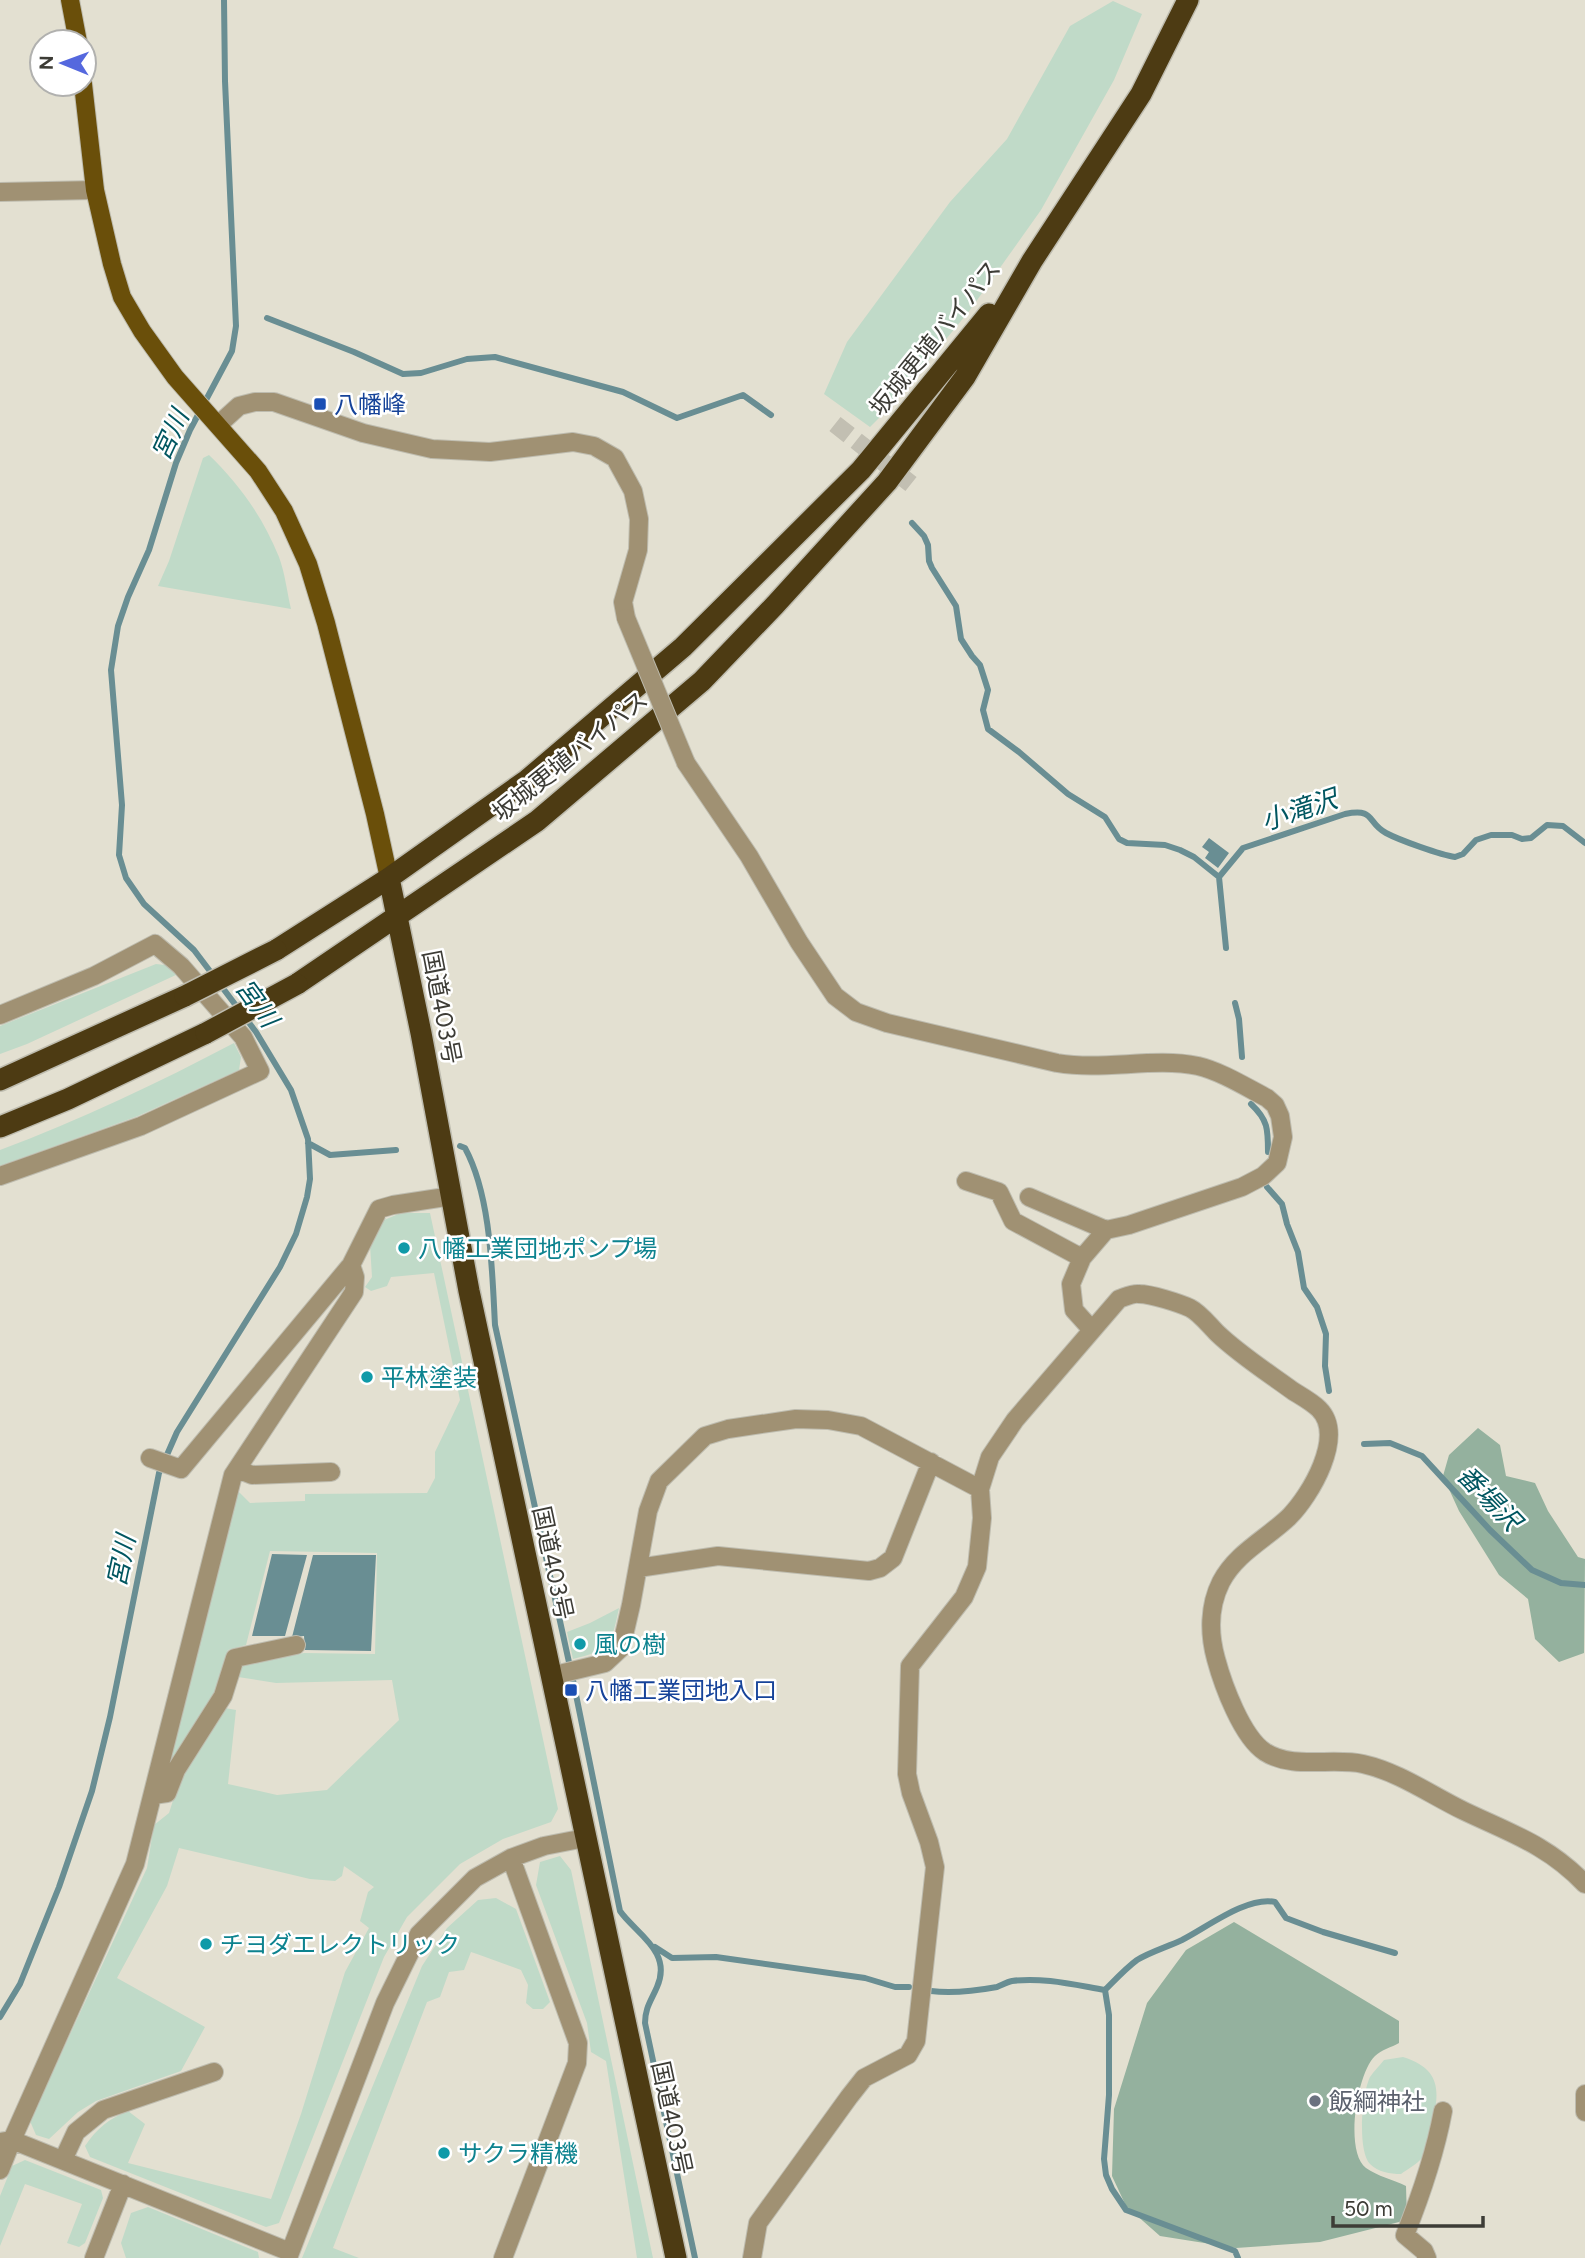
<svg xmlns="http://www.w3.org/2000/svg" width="1585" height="2258" viewBox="0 0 1585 2258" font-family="Figtree,'Noto Sans JP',sans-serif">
  <rect width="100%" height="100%" fill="#e3e0d1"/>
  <path fill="#c0dac8" d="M1113,1L1142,14L1114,80L1041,210L970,310L891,406L870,427L824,394L847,342L950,202L1007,139L1070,26Z
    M209,455C239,484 263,517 279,557C285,573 287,592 291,609L158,586L169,561L203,458Z
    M156,964L165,965L178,974L27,1044L0,1054V1026Z
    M234,1043L241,1057L239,1070L138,1116L0,1166V1150C80,1120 158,1083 234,1043Z
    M401,1213H430L558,1809L551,1822L503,1839L460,1864L407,1917L384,1957L279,2223L266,2227L90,2157L85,2146C97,2128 109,2119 128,2111L145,2124L128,2163L271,2199L301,2114L345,1972L369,1928L360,1921L368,1892L374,1887L344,1866L342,1876L335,1881L310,1879L179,1848L167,1886L117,1978L205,2027L181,2071L96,2101L78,2112L49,2139L36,2135L30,2121L147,1868L154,1825L169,1813L180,1779L225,1708L236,1710L228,1784L277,1795L327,1790L399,1720L392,1680L276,1683L238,1677L241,1665L304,1653L375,1654L377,1553L270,1551L246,1645L228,1650L214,1694L175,1759L167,1767L238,1491L250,1503L305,1501V1494L427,1493L435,1478V1452L460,1400L434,1273L391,1277L387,1286L371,1291L365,1287L372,1277L370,1245L384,1220Z
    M619,1608C611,1646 610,1650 573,1659L567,1632L590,1623Z
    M560,1856L571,1870L653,2258H637L606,2061L591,2052L587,2023L536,1885L540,1862Z
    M496,1898L516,1909L550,2002L543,2009H533L526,2003L528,1985L521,1970L477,1954L471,1952L464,1970L449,1972L440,1997L427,2002L333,2248L359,2258H302L422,1966L447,1928L478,1900Z
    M1403,2057C1445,2070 1439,2096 1430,2132C1429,2140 1428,2151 1423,2157C1417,2164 1408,2169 1401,2174C1390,2174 1378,2172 1370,2164C1357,2150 1362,2093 1370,2077C1374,2071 1380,2065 1384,2060Z
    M25,2160L101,2190L103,2198L85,2243L79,2247L67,2243L82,2204L25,2184L0,2246V2196L12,2166Z
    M148,2207L258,2252L259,2258H126L121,2243L131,2213Z"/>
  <path fill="#94b19e" d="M1478,1428L1500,1445L1506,1476L1535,1483L1548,1511L1578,1557L1585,1559L1584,1653L1559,1662L1535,1639L1528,1599L1499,1575L1459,1511L1443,1476L1449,1455Z
    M1234,1922L1399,2021V2043C1392,2047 1381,2050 1375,2056C1357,2073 1344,2151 1366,2168C1377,2176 1394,2180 1406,2186L1407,2220L1320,2242L1236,2248L1160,2236L1126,2206L1112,2176L1114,2109L1147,2003L1186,1950Z"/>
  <path fill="#698e93" d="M1209,838L1229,853L1218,868L1205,858L1209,852L1202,847Z
    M272,1554L307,1555L285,1636H252Z
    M313,1555H376L371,1651L305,1650L304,1636L292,1637Z"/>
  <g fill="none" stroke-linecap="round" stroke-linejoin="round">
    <path stroke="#698e93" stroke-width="6" d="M267,318L354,352L403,374L421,373L467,359L495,357L623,392L677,418L743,395L771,415
      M912,523L924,536L928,545L929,561L932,568L956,606L961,639L972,656L980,665L988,690L983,710L988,729L1019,752L1068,794L1105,817L1119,839L1127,843L1165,845L1180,850L1194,857L1219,877
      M1219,877L1243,848L1345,814C1376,808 1366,822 1386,833C1399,840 1441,855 1455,857L1463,854L1476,840L1491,835H1512L1522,839L1531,838L1547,825L1563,826L1585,843
      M1219,877L1226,948
      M1235,1003L1239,1019L1242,1057
      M1251,1104C1268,1120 1268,1129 1268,1152
      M308,1143L330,1155L396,1150
      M460,1146L465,1148C491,1196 492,1270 495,1325L574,1685L620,1911C635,1933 673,1951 657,1987C651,2001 645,2008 645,2023L695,2258
      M1267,1187L1282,1204L1287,1224L1298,1252L1304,1288L1317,1307L1326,1334L1325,1366L1329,1391
      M1364,1444L1390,1443L1422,1456L1490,1530L1532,1570L1561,1583L1585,1585
      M655,1947L672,1958L716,1957L865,1978L895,1987H909
      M1105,1990C1115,1980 1126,1968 1137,1960C1150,1952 1167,1947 1182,1940C1206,1928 1247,1896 1275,1902L1286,1918L1323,1932L1395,1953
      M931,1991C953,1994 975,1991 997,1987C1002,1985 1007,1982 1012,1981C1043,1977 1075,1985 1105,1990L1109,2015V2095L1104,2159L1106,2175L1112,2189L1126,2210L1235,2251L1238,2258
      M0,2017L20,1984L59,1887L92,1791L110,1717L159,1473L177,1432L280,1267L296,1234L307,1197L310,1179L308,1139L291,1090L256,1032L194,950L144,904L126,878L119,855L122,805L111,670L118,626L128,597L149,550L176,463L190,430L232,351L236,326L225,81L224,0"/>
    <path stroke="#c2bfb2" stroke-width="18" stroke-dasharray="18 9" stroke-linecap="butt" d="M835,424L911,484"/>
    <g stroke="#bebcaf" stroke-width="20">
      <path id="minor" d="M0,192L95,190
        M218,425L239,406L255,402H274L363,433L432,449L490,452L573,442L594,446L615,458L633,491L639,519L638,550L623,602L626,618
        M686,763L749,856L799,942L835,996L856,1012L887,1023L1057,1063C1104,1071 1153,1057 1198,1066C1220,1071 1246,1087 1267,1098L1275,1105L1280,1116L1283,1137L1277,1163L1263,1176L1242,1187L1129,1225L1106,1230L1082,1258L1071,1284L1074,1310L1092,1330
        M0,1015L94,976L155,944L181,966L243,1037L260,1071L141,1126L0,1176
        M966,1181L999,1192L1013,1221L1082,1258
        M1029,1197L1106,1230
        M150,1458L181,1469L351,1265
        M237,1469L252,1475L331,1472
        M638,1568L718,1556L869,1571L880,1568L893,1558L931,1462
        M551,1676L605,1663L621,1648L631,1605L648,1511L659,1481L705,1436L728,1429L796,1419L828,1420L861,1426L980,1489
        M153,1795L167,1793L176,1770L223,1696L235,1658L296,1645
        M1585,2094V2112
        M0,2142L12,2140L0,2170
        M63,2160L76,2132L103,2110L214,2072
        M290,2252L12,2140L135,1864L233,1475L354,1292L355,1277L351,1265L379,1209L393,1205L452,1196
        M94,2258L123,2184
        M288,2258L385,2003L419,1934L475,1878L511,1858L544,1846L585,1838
        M503,2258L577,2063L578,2043L511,1858
        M752,2258L758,2223L849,2097L864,2078L908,2055L916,2041L935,1867L929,1842L911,1793L907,1774L910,1666L964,1597L977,1567L982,1518L980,1489L990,1457L1015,1420L1119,1299C1125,1297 1133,1293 1139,1294C1151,1294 1179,1303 1190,1308C1200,1313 1209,1325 1217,1333C1240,1355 1267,1372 1293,1391C1301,1396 1312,1402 1319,1409C1346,1436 1310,1496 1289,1517C1266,1539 1236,1553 1221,1582C1209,1606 1209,1634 1216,1659C1223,1685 1242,1737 1265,1752C1293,1770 1332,1757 1363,1764C1399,1772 1431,1795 1464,1811C1510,1833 1548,1845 1585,1884
        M1427,2258L1424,2251L1405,2235C1421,2195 1435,2154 1443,2111"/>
    </g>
    <g stroke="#bebcaf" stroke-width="20">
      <path id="major" d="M70,0L78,42
        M83,84L95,190L112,264L122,297L142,331L175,377L258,471L284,511L308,564L326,623L375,814L389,878"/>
    </g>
    <g stroke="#bebcaf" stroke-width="24">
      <path id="highway" d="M389,878L421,1033L469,1291L676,2258
        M276,950L389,878L527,780L683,647L861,470L989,314
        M297,984L537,821L702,681L775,605L887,482L965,377L1032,261L1141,94L1188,0
        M0,1080L185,996
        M0,1127L68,1099L206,1033"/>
    </g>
    <use href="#minor" stroke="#a09173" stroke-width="18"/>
    <use href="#major" stroke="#6a4f0a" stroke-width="18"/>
    <use href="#highway" stroke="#4d3b13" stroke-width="21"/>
    <g stroke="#bebcaf" stroke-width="20" stroke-linecap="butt">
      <path id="minor-bridge" d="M626,618L686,763"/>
    </g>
    <g stroke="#bebcaf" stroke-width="24" stroke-linecap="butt">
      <path id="highway-bridge" d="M185,996L276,950
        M206,1033L297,984"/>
    </g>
    <use href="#minor-bridge" stroke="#a09173" stroke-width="18"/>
    <use href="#highway-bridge" stroke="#4d3b13" stroke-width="21"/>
  </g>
  <g fill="#1a4fb4" stroke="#fff" stroke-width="2.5">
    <rect x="313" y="397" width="14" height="14" rx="3.5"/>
    <rect x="564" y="1683" width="14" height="14" rx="3.5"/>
  </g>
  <g fill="#0f9aa8" stroke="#fff" stroke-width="2.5">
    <circle cx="404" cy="1248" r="7"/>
    <circle cx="367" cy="1377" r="7"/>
    <circle cx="580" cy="1644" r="7"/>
    <circle cx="206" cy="1944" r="7"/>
    <circle cx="444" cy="2153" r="7"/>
  </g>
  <circle fill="#6b7280" stroke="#fff" stroke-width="2.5" cx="1315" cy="2101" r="7"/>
  <g text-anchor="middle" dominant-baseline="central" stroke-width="5" stroke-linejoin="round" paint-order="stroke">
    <g font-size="24" fill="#3d3c36" stroke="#fff">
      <text transform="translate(935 338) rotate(-51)">坂城更埴バイパス</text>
      <text transform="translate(570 756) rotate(-39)">坂城更埴バイパス</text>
      <text transform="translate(442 1007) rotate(79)">国道403号</text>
      <text transform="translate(553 1563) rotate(78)">国道403号</text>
      <text transform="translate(672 2118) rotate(78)">国道403号</text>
    </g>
    <g font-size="24" fill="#164399" stroke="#fff" text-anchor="start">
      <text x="334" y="404">八幡峰</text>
      <text x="585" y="1690">八幡工業団地入口</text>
    </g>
    <g font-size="24" fill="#0d838f" stroke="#fff" text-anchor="start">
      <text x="418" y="1248">八幡工業団地ポンプ場</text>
      <text x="381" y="1377">平林塗装</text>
      <text x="594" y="1644">風の樹</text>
      <text x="220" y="1944">チヨダエレクトリック</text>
      <text x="458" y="2153">サクラ精機</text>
    </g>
    <g font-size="24" fill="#5b616d" stroke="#fff" text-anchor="start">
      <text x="1329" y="2101">飯綱神社</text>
    </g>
    <g font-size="26" font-style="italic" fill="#005660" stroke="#fff">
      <text transform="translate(170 435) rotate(-65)">宮川</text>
      <text transform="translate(1299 810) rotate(-18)">小滝沢</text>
      <text transform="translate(257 1003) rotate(54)">宮川</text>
      <text transform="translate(1489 1498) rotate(46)">番場沢</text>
      <text transform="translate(121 1561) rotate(-78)">宮川</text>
    </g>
  </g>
  <g transform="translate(63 63) rotate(271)"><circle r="33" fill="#ffffff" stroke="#b1b1af" stroke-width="2"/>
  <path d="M0-5L12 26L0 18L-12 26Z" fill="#5568de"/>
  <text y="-10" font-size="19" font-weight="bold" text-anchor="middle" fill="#3d3c36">N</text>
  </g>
  <path d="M1333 2216v10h150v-10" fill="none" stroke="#3d3c36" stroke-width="3.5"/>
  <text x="1344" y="2216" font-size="21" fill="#3d3c36" stroke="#ffffff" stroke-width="5" paint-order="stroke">50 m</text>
</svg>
